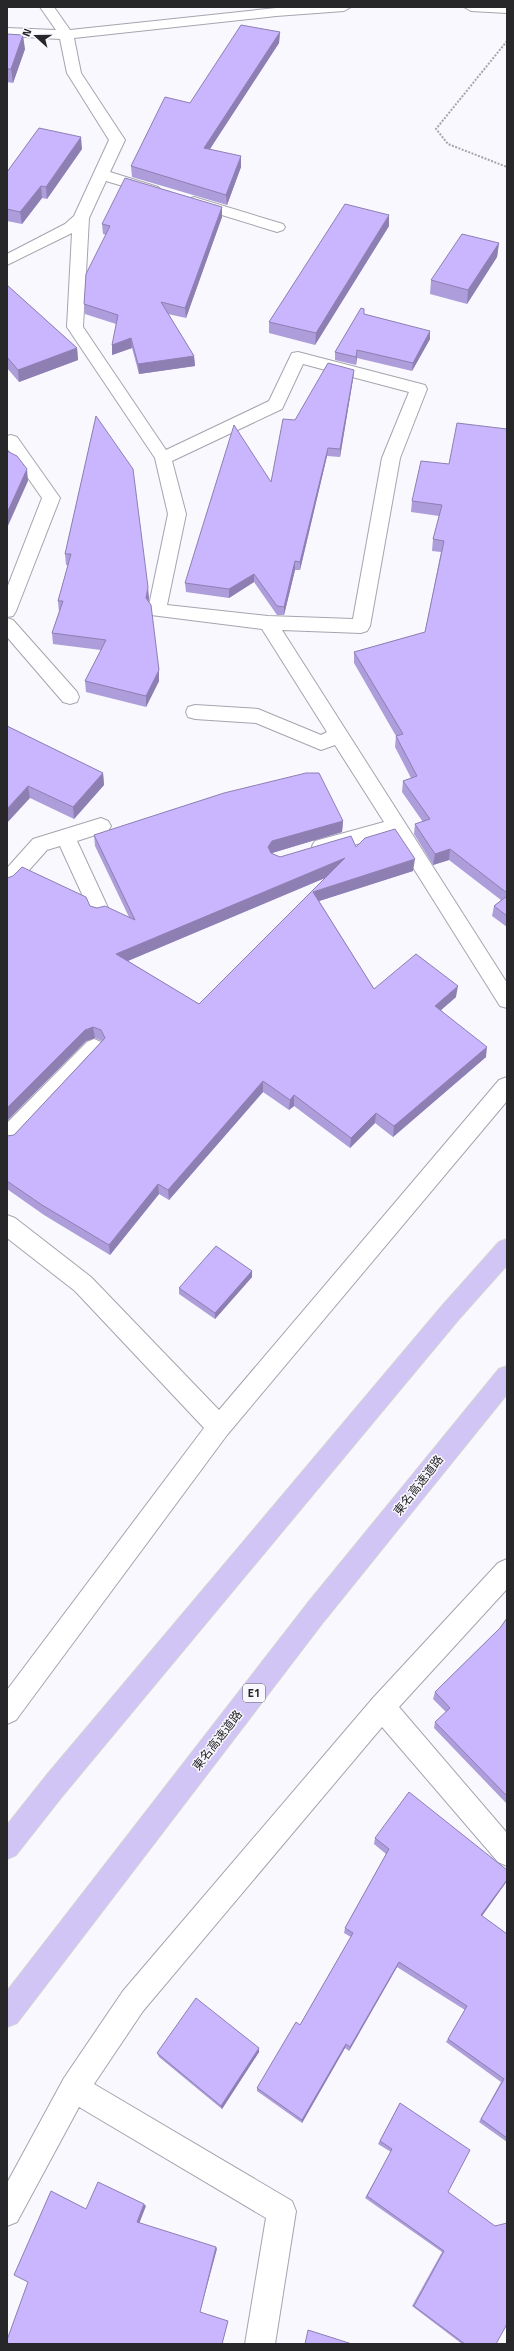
<svg xmlns="http://www.w3.org/2000/svg" width="514" height="2351" viewBox="0 0 514 2351" font-family="'Titillium Web','Noto Sans JP',sans-serif">
  <rect width="100%" height="100%" fill="#f9f8fe"/>
  <g fill="none" stroke-linecap="round" stroke-linejoin="round">
    <g stroke="#a6a4ae" stroke-width="2">
      <path id="minor" d="M40,7H54L70,30L276,8L351,7L344,11L276,16L74,38L81,73L125,140L110,172L158,187L161,190L153,195L106,181L89,218L83,327L166,450L269,401L290,357L292,353L298,352L425,385L427,389L400,458L370,626L367,631L361,633L282,630L507,983V1008L500,1006L392,834L322,854L315,851L312,846L315,841L384,822L335,745L321,750L256,723L195,719L188,717L186,712L188,707L195,705L258,709L321,735L327,732L262,629L151,615L148,610L168,514L155,458L67,327L72,233L7,265V254L65,224L74,216L109,140L67,73L60,39L7,36V28L56,30ZM303,364L409,392L382,458L353,619L268,616L167,605L186,514L172,461L282,409Z
        M464,7H507V13L471,11Z
        M194,197L283,224L285,227L283,230L277,232L189,205L186,202L189,199Z
        M11,435L17,437L60,498L16,611L13,616L7,617V588L42,498L7,448V436Z
        M7,618L13,620L77,692L79,697L77,702L70,704L63,702L7,637Z
        M101,818L108,821L111,826L108,831L77,841L109,910L106,916L99,918L92,916L60,846L47,850L14,887L7,889V868L33,839Z
        M94,1039L101,1042L105,1048L101,1054L15,1144L7,1146V1123L87,1042Z
        M507,1077V1101L227,1435L16,1720L7,1724V1690L204,1428L75,1291L7,1238V1215L15,1218L91,1277L219,1410L499,1080Z
        M507,1559V1589L399,1707L507,1833V1866L498,1862L382,1727L143,2011L94,2084L292,2201L296,2211L275,2344H245L266,2218L79,2107L17,2222L7,2226V2183L64,2078L123,1991L373,1698L498,1563Z"/>
    </g>
    <g stroke="#d4d4d4" stroke-width="2">
      <path id="highway" d="M507,1239V1265L458,1320L64,1794L16,1855L7,1859V1825L46,1776L442,1306L499,1242Z
        M507,1366V1394L324,1621L17,2023L7,2027V1991L307,1604L499,1369Z"/>
    </g>
    <path stroke="#a6a5aa" stroke-width="2" stroke-dasharray="2 1.5" stroke-linecap="butt" d="M507,41L436,129L448,144L507,167"/>
    <use href="#minor" fill="#fff" fill-rule="evenodd"/>
    <use href="#highway" fill="#d1c5f5" fill-rule="evenodd"/>
  </g>
  <path fill="#ad9dda" fill-rule="evenodd" d="M280,32L279,43L210,149L241,167L227,205L132,177L131,166L190,103Z
    M7,34L25,49L13,83L7,82Z
    M82,149L47,199L42,198L22,224L7,221V172Z
    M222,207V217L186,318L168,314L194,356L195,366L139,374L132,348L112,355L116,324L85,314L84,304L106,235L103,234L102,224Z
    M389,226L315,345L269,333V322Z
    M499,243L497,257L467,304L430,294L431,280Z
    M7,285L77,348L78,360L19,382L7,368Z
    M364,309V314L430,339L412,371L357,358L356,365L335,360V352Z
    M354,370L353,379L340,457L327,456L300,570H295L284,615H277L254,582L229,598L186,592L185,583L271,482L295,420Z
    M96,416L149,598L148,602L159,670V681L146,707L86,692L85,681L101,650L53,644L52,633L59,612L58,601L68,565H66L65,554Z
    M507,429V927L492,916L494,906L501,900L449,860L433,865L414,834L415,824L423,822L402,792L403,781L411,778L395,747L396,736L354,663V652L425,632L441,552L432,551L433,539L439,516L411,512L412,501L449,464Z
    M7,726L103,773L104,785L74,819L30,798Z
    M343,821L342,832L272,853H271L280,857L356,847L413,871L319,901L374,989L456,997L441,1010L486,1057L393,1137L375,1123L350,1148L294,1106L289,1110L263,1092L169,1200L159,1194L110,1255L44,1215L7,1189V1136L14,1135L102,1041L95,1038L86,1041L7,1121V878L90,906L129,917L95,846L94,835ZM325,878L199,1004L128,961Z
    M252,1271V1277L215,1319L179,1294V1288Z
    M507,1618V1804L434,1728L435,1722L446,1712L433,1699L435,1692L500,1628Z
    M375,1838L507,1870V1881L482,1916L507,1934V2142L479,2122L501,2082L446,2042L465,2010L397,1967L349,2051L345,2048L302,2123L257,2091V2088L300,2025L351,1937L344,1933L345,1928L386,1854L374,1844Z
    M259,2052L222,2109L159,2057L157,2053Z
    M400,2103L448,2192L496,2344H462L412,2306L442,2252L365,2198L391,2152L378,2144Z"/>
  <path fill="#8d7fb2" d="M280,32L279,43L204,158V148Z
    M23,35L25,49L13,83L11,69Z
    M81,137L82,149L47,199L46,187Z
    M241,156V167L227,205L226,195Z
    M41,186L42,198L22,224L20,212Z
    M222,207V217L186,318L185,308Z
    M389,215V226L315,345L316,333Z
    M499,243L497,257L467,304L468,290Z
    M430,331V339L412,371L413,363Z
    M131,338L132,348L112,355V345Z
    M77,348L78,360L19,382L18,370Z
    M357,350V358L356,365V357Z
    M194,356L195,366L139,374L138,364Z
    M354,370L353,379L340,457V449Z
    M328,448L327,456L300,570V562Z
    M27,469L28,481L7,528V513Z
    M295,561V570L284,615V607Z
    M254,574V582L229,598V589Z
    M148,587L149,598L147,610L146,598Z
    M159,670V681L146,707V696Z
    M103,773L104,785L74,819L73,807Z
    M28,786L30,798L7,823V809Z
    M343,821L342,832L272,853L268,858V847L272,841Z
    M450,849L449,860L433,865L435,854Z
    M345,858L344,870L118,965L116,954Z
    M415,859L413,871L313,903V892Z
    M458,986L456,997L433,1017L435,1006Z
    M93,1027L95,1038L86,1041L7,1121V1108L85,1030Z
    M487,1047L486,1057L393,1137L394,1126Z
    M263,1081V1092L169,1200L168,1190Z
    M294,1095V1106L289,1110L290,1100Z
    M376,1113L375,1123L350,1148L351,1138Z
    M158,1184L159,1194L110,1255L109,1245Z
    M252,1271V1277L215,1319V1313Z
    M507,1880V1881L479,1920L481,1915Z
    M399,1962L397,1967L349,2051L350,2047Z
    M346,2044L345,2048L302,2123V2120Z
    M259,2048V2052L222,2109L221,2106Z
    M144,2204L146,2206L139,2224L137,2222Z
    M216,2247L217,2249L200,2312Z"/>
  <path fill="#c9b6fe" stroke="#8d7fb2" fill-rule="evenodd" d="M241,25L280,32L204,148L241,156L226,195L131,166L165,97L190,103Z
    M7,34L23,35L11,69H7Z
    M39,128L81,137L46,187L41,186L20,212L7,209V172Z
    M125,178L222,207L185,308L161,302L194,356L138,364L131,338L112,345L118,315L84,304L86,274L110,226L102,224Z
    M345,204L389,215L316,333L269,322Z
    M462,234L499,243L468,290L431,280Z
    M7,285L77,348L18,370L7,357Z
    M361,308L364,309V314L430,331L413,363L357,350L356,357L335,352Z
    M328,363L354,370L340,449L328,448L300,562L295,561L284,607L277,606L254,574L229,589L185,583L234,425L271,482L283,419L295,420Z
    M96,416L133,469L148,587L146,598L151,605L159,670L146,696L85,681L106,640L52,633L63,601H58L71,554H65Z
    M457,423L507,429V893L450,849L435,854L415,824L430,819L403,781L417,776L396,736L403,734L354,652L425,632L444,541L433,539L442,505L412,501L421,461L449,464Z
    M7,451L17,456L27,469L7,513Z
    M7,726L103,773L73,807L28,786L7,809Z
    M306,773H319L343,821L272,841L268,847L271,853L280,857L351,836L356,847L365,838L395,829L415,859L313,892L374,989L416,954L458,986L435,1006L487,1047L394,1126L376,1113L351,1138L294,1095L290,1100L263,1081L168,1190L158,1184L109,1245L42,1205L7,1181V1136L14,1135L105,1038L101,1030L93,1027L85,1030L7,1108V878L13,876L22,867L86,897L90,906L97,908L105,906L135,920L94,835L224,793ZM345,858L199,1004L116,954Z
    M507,896V916L494,906Z
    M216,1246L252,1271L215,1313L179,1288Z
    M507,1618V1796L435,1722L450,1708L435,1692L500,1628Z
    M409,1792L507,1870V1880L481,1915L507,1934V2138L481,2119L504,2079L448,2039L467,2006L399,1962L350,2047L346,2044L302,2120L257,2088L296,2022L300,2025L353,1933L345,1928L389,1849L375,1838Z
    M196,1998L259,2048L221,2106L157,2053Z
    M400,2103L470,2150L448,2192L495,2226L507,2223V2324L496,2344H465L414,2306L444,2251L367,2196L392,2149L380,2141Z
    M98,2182L144,2204L137,2222L216,2247L200,2312L228,2321L222,2344H7V2340L28,2282L14,2275L51,2191L86,2209Z
    M308,2330L352,2344H305Z"/>
  <g text-anchor="middle" dominant-baseline="central" stroke-width="3" stroke-linejoin="round" paint-order="stroke">
    <rect fill="#f9f8fe" stroke="#66666a" stroke-width="1" x="243" y="1684" width="22" height="18" rx="3"/>
    <g font-size="11" font-weight="bold" fill="#27272a">
      <text x="254" y="1693">E1</text>
    </g>
    <g font-size="12" fill="#27272a" stroke="#f9f8fe">
      <text transform="translate(418 1485) rotate(-52)">東名高速道路</text>
      <text transform="translate(217 1740) rotate(-52)">東名高速道路</text>
    </g>
  </g>
  <rect width="514" height="2351" fill="none" stroke="#27272a" stroke-width="16"/>
  <g transform="translate(36 36) rotate(291)" stroke="#f9f8fe" stroke-width="3" paint-order="stroke">
  <path d="M0-3L7 15L0 10L-7 15Z" fill="#27272a"/>
  <text y="-6" font-size="11" font-weight="bold" text-anchor="middle" fill="#27272a">N</text>
  </g>
</svg>
